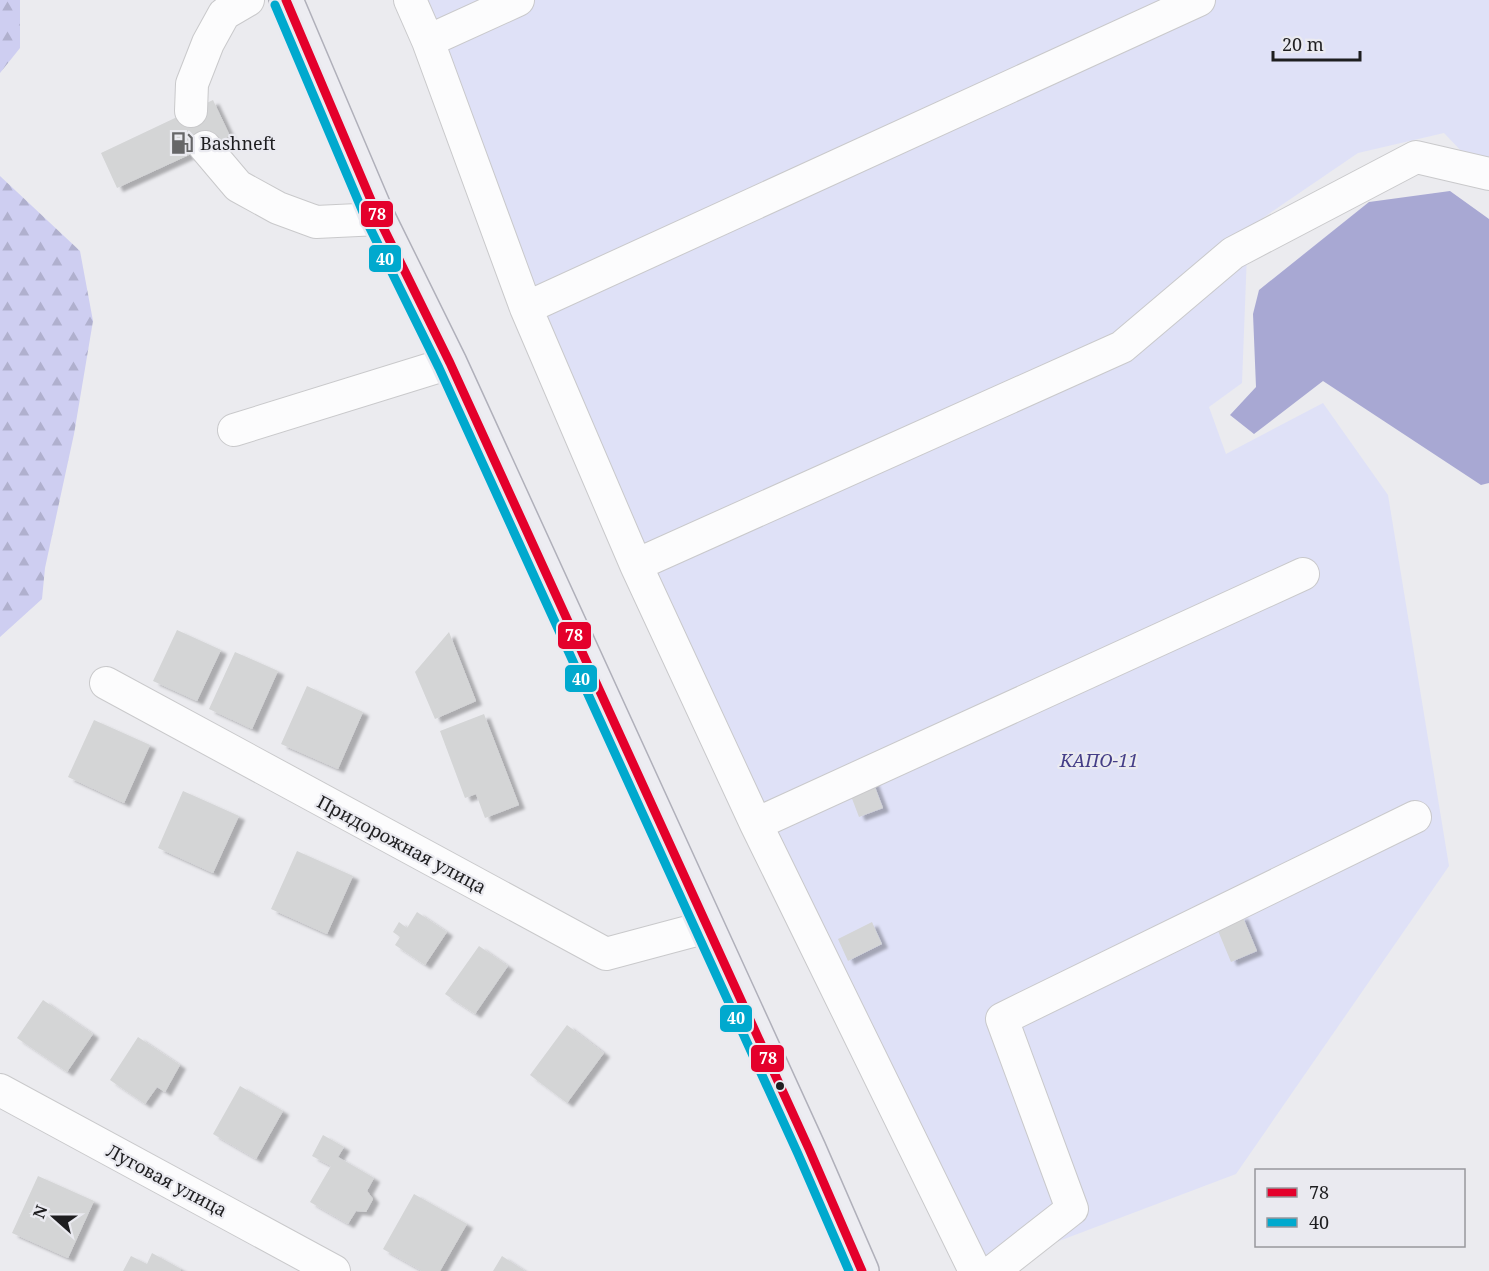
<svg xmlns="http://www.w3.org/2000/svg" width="1489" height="1271" viewBox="0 0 1489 1271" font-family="'Noto Serif',serif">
  <defs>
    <pattern id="forest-firs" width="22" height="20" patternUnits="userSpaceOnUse" patternTransform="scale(1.5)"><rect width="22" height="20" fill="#cecef1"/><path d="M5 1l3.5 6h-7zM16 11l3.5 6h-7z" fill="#b0b0ce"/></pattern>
    <filter id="shadow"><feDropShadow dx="6" dy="4" stdDeviation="1.5" flood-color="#0004"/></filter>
  </defs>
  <rect width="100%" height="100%" fill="#ebebef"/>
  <path fill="#dfe1f7" d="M401,0H1489V180L1444,133L1358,153L1248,228L1242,383L1209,407L1226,454L1323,403L1388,495L1449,866L1236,1174L980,1271H967Z"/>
  <path fill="url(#forest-firs)" d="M0,0H20V48L0,73Z
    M0,176L80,251L93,321L74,434L45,568L42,599L0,637Z"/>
  <path fill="#a8a8d3" d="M1450,191L1489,219V483L1481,485L1323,381L1254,434L1230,415L1256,387L1253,314L1259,290L1369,202Z"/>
  <path fill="#d4d5d6" filter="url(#shadow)" d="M213,100L230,136L117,188L101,153Z
    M177,630L221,650L197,701L153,681Z
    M449,632L476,701L435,719L415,672Z
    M235,652L278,671L252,729L209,709Z
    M307,686L363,712L338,769L281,744Z
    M484,714L519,805L485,818L476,794L465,798L440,731Z
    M94,720L150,745L124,803L68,777Z
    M872,779L883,808L859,817L848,788Z
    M183,791L239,816L213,873L158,848Z
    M297,851L353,876L327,934L271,909Z
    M417,912L447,932L425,965L395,945L400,937L393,932L399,922L407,928Z
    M1242,915L1257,951L1231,962L1216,926Z
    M872,922L882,944L848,961L838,939Z
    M479,946L508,966L475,1014L445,994Z
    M43,1000L93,1034L67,1072L17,1038Z
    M567,1025L604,1053L567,1103L530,1075Z
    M138,1037L180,1065L165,1092L157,1087L145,1104L110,1080Z
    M240,1086L283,1111L256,1159L213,1134Z
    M323,1135L344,1147L338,1157L374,1178L367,1191L373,1199L366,1212L356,1211L348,1224L310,1202L331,1166L312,1156Z
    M38,1176L94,1201L68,1258L12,1233Z
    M414,1194L467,1224L440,1271H422L383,1249Z
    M152,1253L181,1269V1271H123L131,1256L147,1264Z
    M502,1256L525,1271H493Z"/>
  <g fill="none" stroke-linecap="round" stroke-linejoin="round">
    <g stroke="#c9c9cb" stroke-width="34">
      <path id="minor" d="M410,0L428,41L526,308L636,565L756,824L975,1271
        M428,41L518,0
        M191,111L192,84L208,43L224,14L248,0
        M205,147L238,186L278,208L316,222L379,219
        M526,308L1199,0
        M234,430L450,363
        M636,565L1122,347L1233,253L1416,157L1489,174
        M106,683L606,954L707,927
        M756,824L1303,574
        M0,1090L334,1271
        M993,1271L1072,1209L1002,1019L1415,817"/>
    </g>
    <g stroke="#b0b0ba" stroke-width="36">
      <path id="major" d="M286,0L379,219L450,363L809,1149L862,1271"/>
    </g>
    <use href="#minor" stroke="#fcfcfd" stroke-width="32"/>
    <use href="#major" stroke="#ededf2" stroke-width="33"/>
    <g stroke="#eaeaf0" stroke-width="14">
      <path id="bus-1" d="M286,0L379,219L450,363L809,1149L862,1271"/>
    </g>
    <g stroke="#eaeaf0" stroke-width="14">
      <path id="bus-2" d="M275,5L368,224L439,368L798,1154L849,1271"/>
    </g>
    <use href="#bus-1" stroke="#e4002b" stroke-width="9"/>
    <use href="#bus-2" stroke="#00a9ce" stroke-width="9"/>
  </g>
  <defs>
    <g id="fuel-bare" transform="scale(1.8)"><path d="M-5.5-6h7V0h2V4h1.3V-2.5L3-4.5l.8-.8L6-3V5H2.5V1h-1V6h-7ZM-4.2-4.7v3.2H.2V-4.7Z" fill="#666668" stroke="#eaeaf0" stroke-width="2.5" paint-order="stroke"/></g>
  </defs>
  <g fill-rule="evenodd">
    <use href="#fuel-bare" x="182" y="143"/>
  </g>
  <circle fill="#1e1e20" stroke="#eaeaf0" stroke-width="2" cx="780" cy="1086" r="5"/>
  <g text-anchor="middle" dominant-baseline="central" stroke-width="4.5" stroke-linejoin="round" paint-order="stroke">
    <g font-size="18" fill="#1e1e20" stroke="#eaeaf0" text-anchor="start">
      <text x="200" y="143">Bashneft</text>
    </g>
    <g font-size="18" font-style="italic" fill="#453e87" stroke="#eaeaf0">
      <text x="1099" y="760">КАПО-11</text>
    </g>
    <g font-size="18" fill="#1e1e20" stroke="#eaeaf0">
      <text transform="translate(402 844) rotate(28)">Придорожная улица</text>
      <text transform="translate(167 1180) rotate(28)">Луговая улица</text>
    </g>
  </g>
  <g stroke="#eaeaf0" stroke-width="2">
    <rect x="360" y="200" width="34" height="28" rx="6" fill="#e4002b"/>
    <rect x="368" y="244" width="34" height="29" rx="6" fill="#00a9ce"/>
    <rect x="557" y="621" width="35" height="29" rx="6" fill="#e4002b"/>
    <rect x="564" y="664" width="34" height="29" rx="6" fill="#00a9ce"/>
    <rect x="719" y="1004" width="34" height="29" rx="6" fill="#00a9ce"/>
    <rect x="750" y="1044" width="35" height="29" rx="6" fill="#e4002b"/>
  </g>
  <g font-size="16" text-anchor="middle" font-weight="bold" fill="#fff">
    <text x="377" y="220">78</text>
    <text x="385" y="265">40</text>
    <text x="574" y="641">78</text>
    <text x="581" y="685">40</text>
    <text x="736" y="1024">40</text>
    <text x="768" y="1064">78</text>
  </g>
  <rect x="1255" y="1169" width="210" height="78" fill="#eaeaf0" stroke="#98989d" stroke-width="1.5"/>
  <rect x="1267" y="1188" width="30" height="9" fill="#e4002b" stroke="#98989d" stroke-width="1.5"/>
  <text x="1309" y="1199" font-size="18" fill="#1e1e20">78</text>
  <rect x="1267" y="1218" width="30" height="9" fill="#00a9ce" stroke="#98989d" stroke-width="1.5"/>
  <text x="1309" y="1229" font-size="18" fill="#1e1e20">40</text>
  <g transform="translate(54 1217) rotate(291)" stroke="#eaeaf0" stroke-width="4.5" paint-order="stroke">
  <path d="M0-4.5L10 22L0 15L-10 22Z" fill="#1e1e20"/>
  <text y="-9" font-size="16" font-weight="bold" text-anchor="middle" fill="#1e1e20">N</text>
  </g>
  <path d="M1273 51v9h87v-9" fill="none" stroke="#1e1e20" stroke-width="3"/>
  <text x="1282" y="51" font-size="18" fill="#1e1e20" stroke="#eaeaf0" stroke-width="4.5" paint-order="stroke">20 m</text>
</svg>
